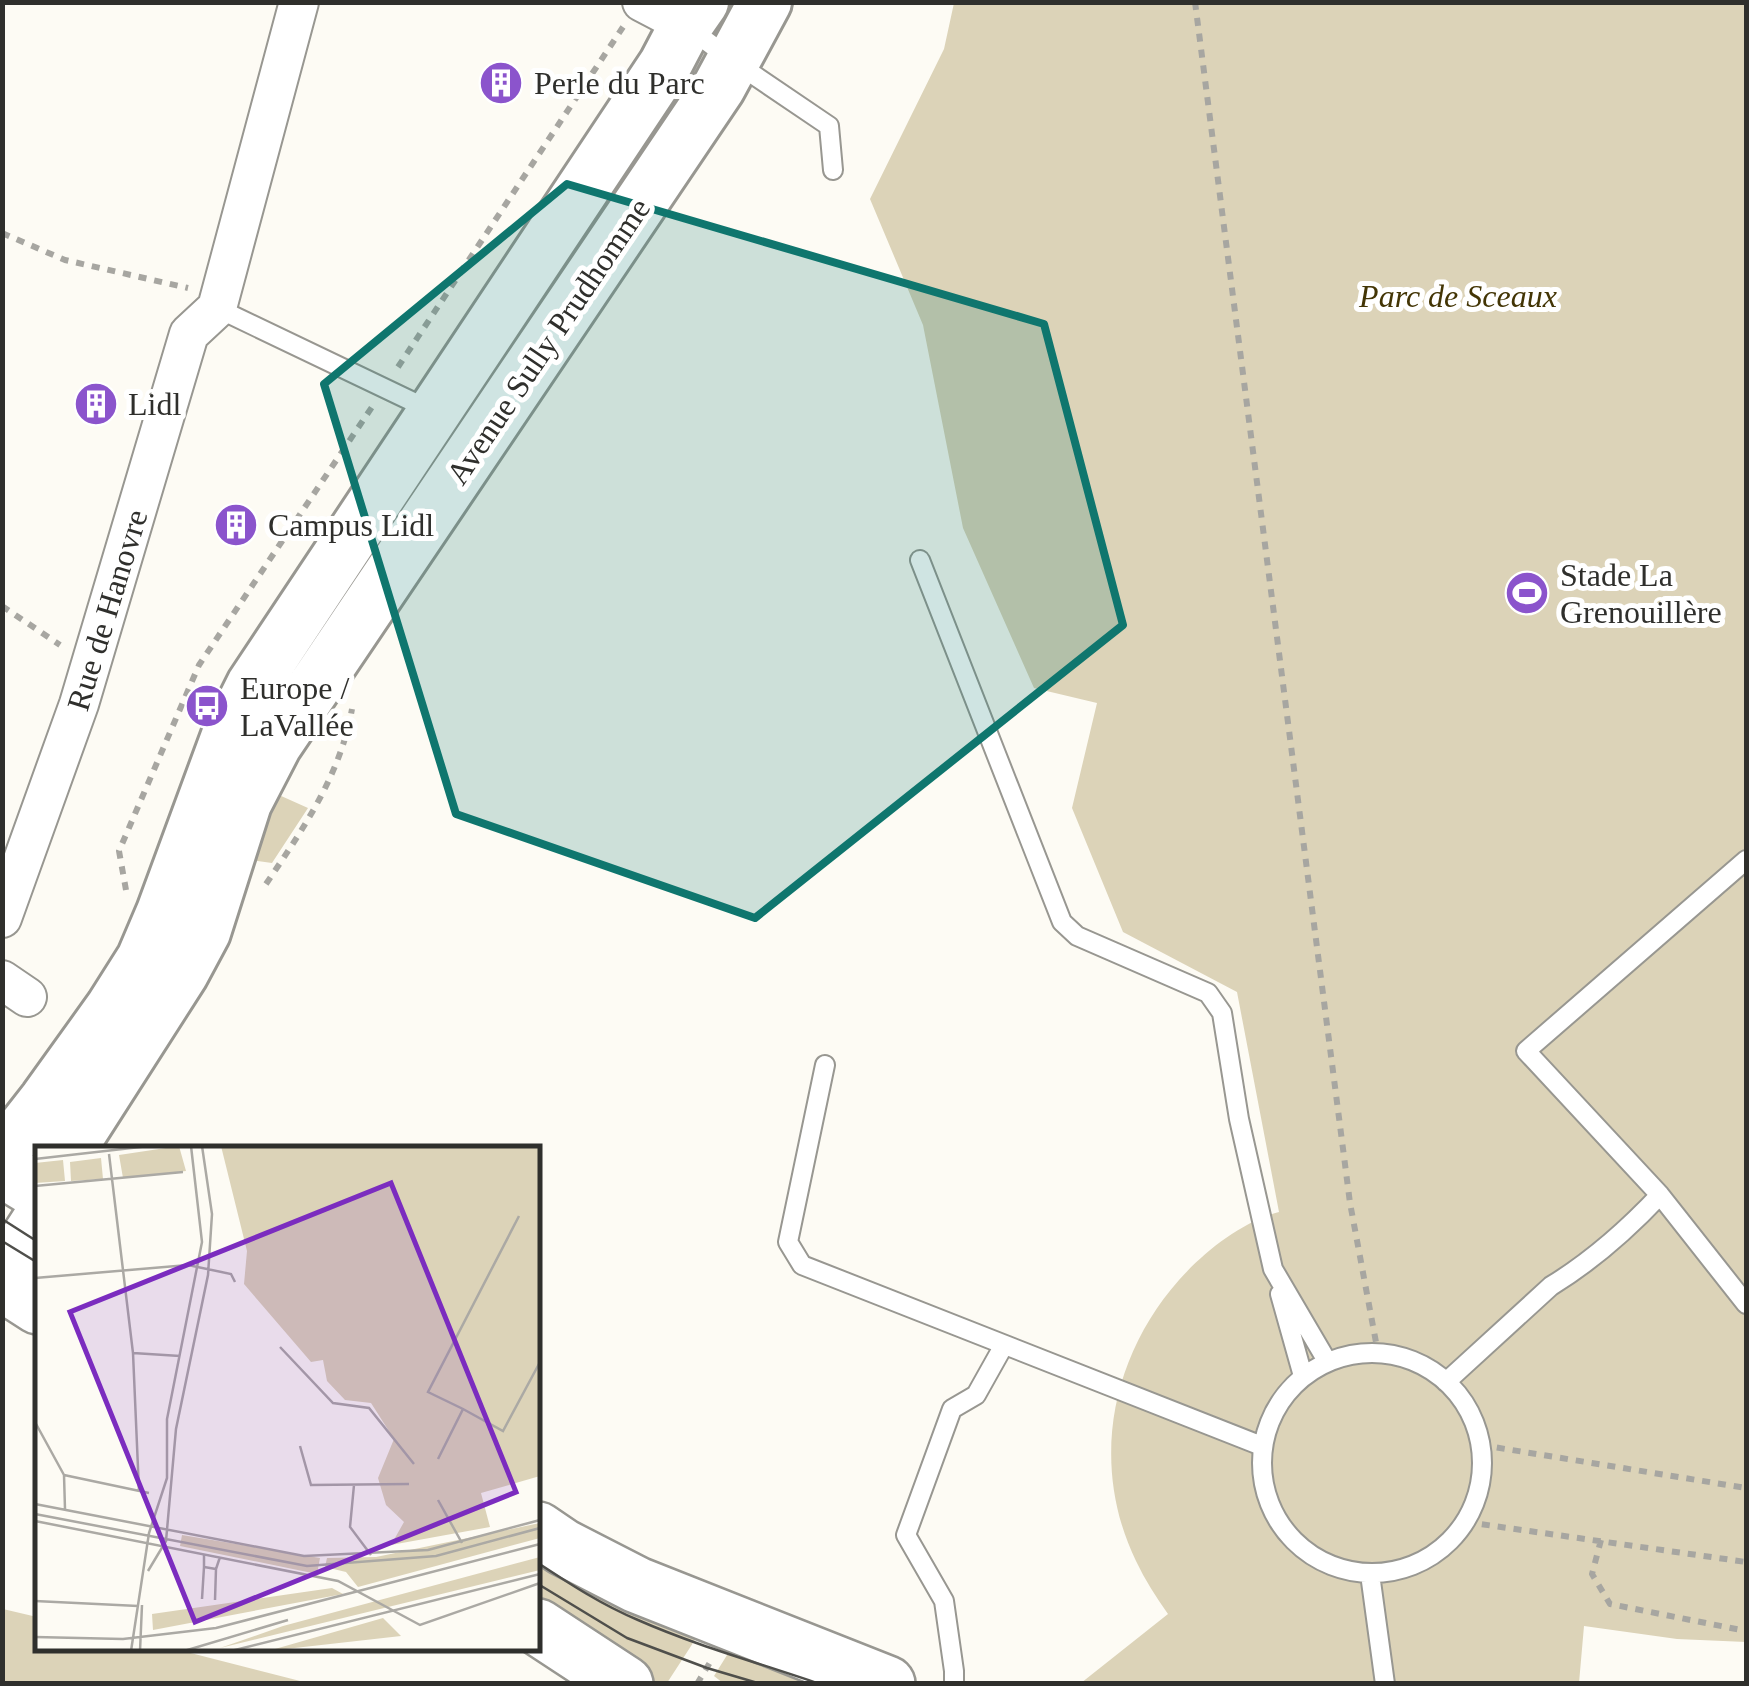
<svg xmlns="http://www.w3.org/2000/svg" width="1749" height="1686" viewBox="0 0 1749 1686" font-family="Georgia,serif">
  <rect width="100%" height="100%" fill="#fdfbf4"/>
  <path fill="#dcd3b8" d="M954,3H1746V1642L1677,1639L1584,1626L1579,1683H1081L1168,1614C1156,1597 1145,1580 1136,1561C1090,1466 1110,1358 1179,1280C1205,1251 1242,1222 1279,1212L1237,992L1123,932L1072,808L1097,703L1034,688L963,528L923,325L870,199L944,49Z
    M270,791L308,808L272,863L243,859Z
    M538,1545L704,1626L667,1683H642L538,1613Z
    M3,1609L37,1617L38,1648L175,1649L308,1683H3Z
    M737,1639L856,1683H723L714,1676Z"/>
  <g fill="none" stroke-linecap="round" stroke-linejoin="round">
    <g stroke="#989791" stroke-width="22">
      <path id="lane" d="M689,28L733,61L829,126L833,170
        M217,308L428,409
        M920,560L1062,922L1077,936L1208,993L1222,1013L1239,1119L1273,1269L1327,1361
        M825,1065L788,1242L802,1265L1262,1446
        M1660,1195L1746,1304
        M1280,1294L1303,1376
        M1262 1463a110 110 0 1 1 220 0a110 110 0 1 1-220 0Z
        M1446,1382L1551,1286C1592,1261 1627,1230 1660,1195L1526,1051L1746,860
        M1370,1574L1385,1684
        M954,1684V1671L944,1601L906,1535L952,1409L976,1395L1004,1345"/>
    </g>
    <g stroke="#989791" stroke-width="42">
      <path id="street" d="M642,2L686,25
        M2,918L79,704L189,334L217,308L299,2
        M2,980L27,997"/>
    </g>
    <g stroke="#989791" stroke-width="58">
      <path id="secondary" d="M2,1141L21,1132L46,1100L112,1008L143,959L163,912L229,733L253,685L665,65L686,25L702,2
        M70,1148L182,973L204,932L245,803L275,745L719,87L765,2"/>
    </g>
    <g stroke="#989791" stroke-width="60">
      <path id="primary" d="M2,1169L38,1191
        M2,1268L20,1252L38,1224
        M2,1283L38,1306
        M538,1530L563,1547L637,1585L887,1684
        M538,1627L625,1684"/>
    </g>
    <path stroke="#a7a6a1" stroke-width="6" stroke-dasharray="8 8" stroke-linecap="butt" d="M1195,2L1350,1203L1378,1353
      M2,233L65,260L188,288
      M398,367L623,27
      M2,606L60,645
      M266,884C303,829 340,776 352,709
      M126,890L119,851L199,665L372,407
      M1481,1445L1746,1488
      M1466,1522L1746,1562
      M1601,1540L1592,1574L1610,1604L1746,1631
      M697,1684L712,1659"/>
    <use href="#lane" stroke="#fff" stroke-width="18"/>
    <use href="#street" stroke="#fff" stroke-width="38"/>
    <use href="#secondary" stroke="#fff" stroke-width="52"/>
    <use href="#primary" stroke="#fff" stroke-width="55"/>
    <path stroke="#4f4f4b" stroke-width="2.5" d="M2,1219L38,1242
      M2,1241L38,1263
      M538,1563C570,1584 602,1605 638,1620C697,1646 759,1663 820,1684
      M538,1584L627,1638L707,1668L761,1684"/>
  </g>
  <path fill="#0f766e" fill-opacity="0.2" stroke="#0f766e" stroke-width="8" stroke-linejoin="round" d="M567,184L1044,324L1123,625L755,918L456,814L324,384Z"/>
  <defs>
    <g id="building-disc" transform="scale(2.25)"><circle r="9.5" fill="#8b54cc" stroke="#fff"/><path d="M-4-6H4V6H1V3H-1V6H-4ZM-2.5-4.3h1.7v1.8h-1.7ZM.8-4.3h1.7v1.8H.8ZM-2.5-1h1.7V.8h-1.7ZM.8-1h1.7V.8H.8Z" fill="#fff"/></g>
    <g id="stadium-disc" transform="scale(2.25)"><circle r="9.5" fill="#8b54cc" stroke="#fff"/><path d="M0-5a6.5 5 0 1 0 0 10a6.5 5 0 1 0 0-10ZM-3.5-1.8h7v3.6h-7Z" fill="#fff"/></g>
    <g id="bus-disc" transform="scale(2.25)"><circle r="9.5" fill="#8b54cc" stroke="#fff"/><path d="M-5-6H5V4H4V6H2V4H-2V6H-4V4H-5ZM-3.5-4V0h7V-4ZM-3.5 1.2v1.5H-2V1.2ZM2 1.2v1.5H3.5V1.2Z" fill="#fff"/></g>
  </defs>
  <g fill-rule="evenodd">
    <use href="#building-disc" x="501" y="83"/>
    <use href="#building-disc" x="96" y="404"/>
    <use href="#building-disc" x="236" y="525"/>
    <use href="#stadium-disc" x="1527" y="593"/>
    <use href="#bus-disc" x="207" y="706"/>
  </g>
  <g text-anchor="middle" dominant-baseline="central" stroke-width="10" stroke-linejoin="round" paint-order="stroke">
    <g font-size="32" fill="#2f2f2c" stroke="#fff" text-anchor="start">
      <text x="534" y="83">Perle du Parc</text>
      <text x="128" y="404">Lidl</text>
      <text x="268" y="525">Campus Lidl</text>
      <text x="1560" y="575">Stade La<tspan x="1560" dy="37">Grenouillère</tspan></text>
      <text x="240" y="688">Europe /<tspan x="240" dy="37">LaVallée</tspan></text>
    </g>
    <g font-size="32" font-style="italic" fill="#433505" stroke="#fff">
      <text x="1458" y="296">Parc de Sceaux</text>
    </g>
    <g font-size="32" fill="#2f2f2c" stroke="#fff">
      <text transform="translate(548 341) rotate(-56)">Avenue Sully Prudhomme</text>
      <text transform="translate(107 610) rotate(-73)">Rue de Hanovre</text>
    </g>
  </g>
  <g transform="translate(35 1146)">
    <rect width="505" height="505" fill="#fdfbf4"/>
    <path d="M144,0L151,25L88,32L84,9ZM186,0H505V330L446,347L455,381L356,399L369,376L351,359L343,332L359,293L336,257L310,254L292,235L288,214L276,216L209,138L212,105ZM66,12L68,33L36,35L35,16ZM28,14L30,35L0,37V17ZM505,377V392L323,441L311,426L290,421L292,412L341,411ZM147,389L285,412L282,428L145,400ZM505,411V424L185,502L248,480ZM297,442L308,448L118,484L117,468ZM348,472L366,490L233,505Z" fill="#dcd3b8"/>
    <path fill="none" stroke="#aba9a4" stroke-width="2.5" d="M74,8L98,207L104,345M0,13L114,0M0,40L148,26M0,132L153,119L196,128L200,136M245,201L298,257L334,262L379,318M98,207L145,210M428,263L468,285L505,216M0,276L29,329L30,363M265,300L276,339L374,338M403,313L428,263L393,246L484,70M29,329L114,347M319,339L315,381L336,409M403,354L427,397M0,358L269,410L393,404L505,374M0,368L272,420L401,410L505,382M0,375L303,435L385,479L505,437M169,409V421L181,423L185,411M113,425L131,395L141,283L173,129L177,68L167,0M167,453L169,421M180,454L181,423M0,455L103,460M0,491L88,493L181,482L505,398M96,505L114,387L132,332V273L167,96L156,0M105,505L107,459M149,505L253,474M196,505L505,428"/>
    <path fill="#7b2cbf" fill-opacity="0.15" stroke="#7b2cbf" stroke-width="5" d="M356,37L481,346L160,476L35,166Z"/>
    <rect width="505" height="505" fill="none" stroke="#2f2f2c" stroke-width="5"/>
  </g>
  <rect width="1749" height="1686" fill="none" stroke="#2f2f2c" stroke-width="10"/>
</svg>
